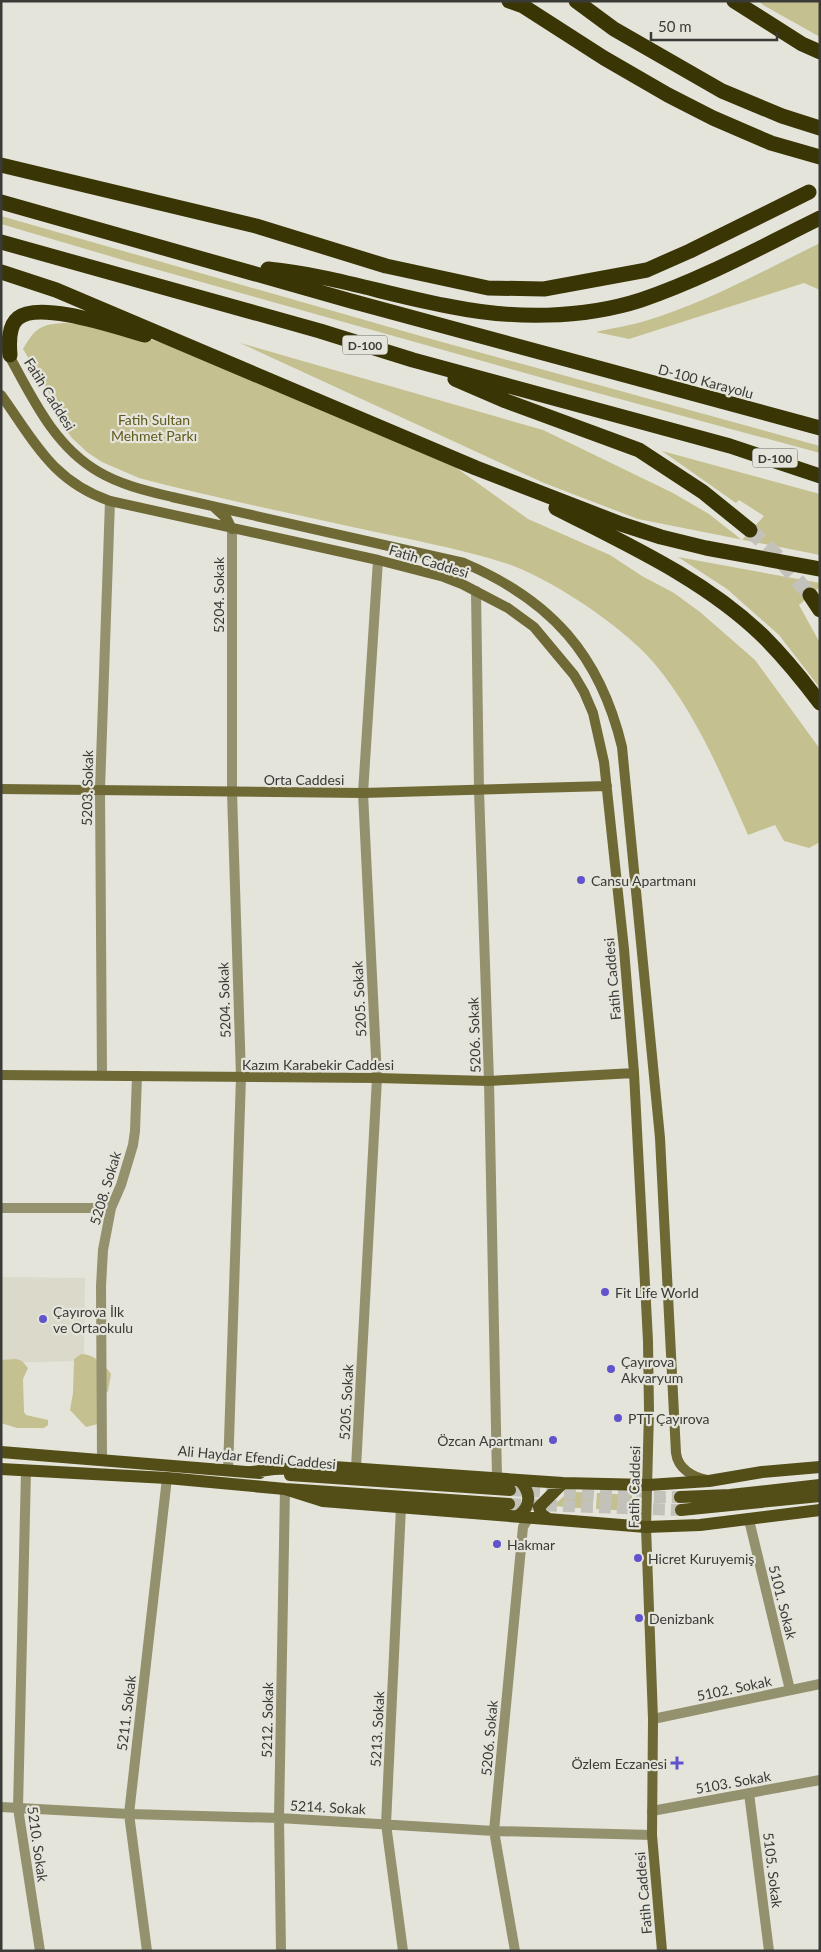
<svg xmlns="http://www.w3.org/2000/svg" width="821" height="1952" viewBox="0 0 821 1952" font-family="Lato,sans-serif">
  <rect width="100%" height="100%" fill="#e4e4db"/>
  <path fill="#dbdaca" d="M1,1277L85,1278L84,1361L1,1363Z"/>
  <path fill="#c5c08f" d="M759,1H820V37L763,5Z
    M1,216L424,337L820,446V453L568,385L123,260L1,224Z
    M820,243V290L804,283L629,339L596,332C612,328 629,326 645,321C705,303 763,271 820,243Z
    M65,323L106,325L168,345L451,464L528,519L610,555L642,576L674,593L700,612L755,660L820,749V842L809,848L784,841L775,825L748,835C722,776 696,713 654,663C625,628 552,579 508,564C459,548 407,539 357,528C285,512 211,497 139,478L102,462L87,452L72,438L64,427L49,393L23,349C35,328 41,324 65,323Z
    M240,343L543,430L673,493L709,514L742,540L764,516L739,500L736,503L662,451L820,494V555L638,519L544,483Z
    M678,557L820,583V587L799,605L820,643V688L779,635L727,589Z
    M81,1354C94,1354 104,1364 111,1374L108,1391L99,1401L98,1424L86,1427L70,1410L73,1393L74,1359Z
    M16,1359L22,1361L28,1368L23,1379L24,1412L26,1415L48,1420V1425L44,1428H17L1,1423V1360Z
    M577,1492L593,1493L592,1509L553,1506L564,1496Z
    M597,1493L632,1495V1511L596,1509Z"/>
  <g fill="none" stroke-linecap="round" stroke-linejoin="round">
    <path stroke="#c2c2ba" stroke-width="12" stroke-dasharray="12 6" stroke-linecap="butt" d="M510,1490L641,1497H680
      M509,1504L681,1510"/>
    <path stroke="#c2c2ba" stroke-width="15" stroke-dasharray="15 8" stroke-linecap="butt" d="M750,530L776,555L810,595"/>
    <path stroke="#94916f" stroke-width="10" d="M476,591L479,790L489,1081L497,1478
      M102,1075L100,789L110,501
      M1,1208H111
      M102,1459L101,1286L103,1250L111,1208L121,1185L133,1145L135,1131L137,1076
      M356,1468L377,1078L363,793L378,560
      M26,1471L18,1808L40,1951
      M228,1471L241,1077L232,792V529
      M401,1507L386,1824L403,1951
      M749,1520L790,1690
      M653,1719L820,1684
      M749,1793L769,1951
      M1,1807L129,1814L279,1818L494,1831L652,1835
      M652,1811L820,1780
      M147,1951L129,1814L167,1478
      M281,1951L279,1818L285,1489
      M515,1951L494,1831L523,1527L528,1519L533,1518"/>
    <path stroke="#6f6935" stroke-width="10" d="M1,341C28,388 50,444 99,472C121,485 148,491 172,497L464,563C551,600 600,655 622,747L660,1138L676,1453C678,1469 693,1477 707,1480
      M1,395C35,442 52,481 110,501L378,560L444,577L462,584L508,608L534,627L574,675L584,692L593,713L604,762L624,949L634,1073L648,1341L649,1411L646,1527L653,1719L652,1835L662,1951
      M215,508L227,519L232,529
      M1,789L363,793L607,786
      M1,1075L377,1078L489,1081L634,1073"/>
    <path stroke="#534d17" stroke-width="12" d="M1,1452L260,1473
      M1,1469L167,1478L285,1489L509,1504
      M252,1472L274,1469L334,1467L563,1483L648,1485L709,1481L762,1472L820,1467
      M290,1475L510,1490
      M285,1489L323,1501L646,1527L700,1525L820,1510
      M680,1497L730,1495L820,1485
      M681,1510L820,1496
      M518,1516C532,1506 531,1491 519,1480
      M547,1518L541,1514L539,1507L563,1483"/>
    <path stroke="#3a3505" stroke-width="15" d="M509,1L523,6L604,58L668,95L713,118L771,143L820,157
      M576,1L614,29L722,91L782,116L820,128
      M734,1L802,44L820,52
      M1,165L256,226L386,266L488,288L544,289L647,270L690,251L809,192
      M1,202L351,301L820,428
      M1,242L320,331L413,360L730,446L820,476
      M268,269C331,275 391,296 453,307C513,319 582,319 641,300C703,279 761,247 820,218
      M1,272L56,290L476,468L621,524L661,537L706,548L820,569
      M10,355C9,343 8,326 18,318C39,300 119,328 145,335
      M455,379L506,401L639,450L703,492L750,530
      M556,508C628,545 704,579 763,636C784,657 802,679 820,703
      M810,595L820,610"/>
  </g>
  <g fill="#6053cc" stroke="#e4e4db" stroke-width="2">
    <circle cx="581" cy="880" r="5"/>
    <circle cx="605" cy="1292" r="5"/>
    <circle cx="43" cy="1319" r="5"/>
    <circle cx="611" cy="1369" r="5"/>
    <circle cx="618" cy="1418" r="5"/>
    <circle cx="553" cy="1440" r="5"/>
    <circle cx="497" cy="1544" r="5"/>
    <circle cx="638" cy="1558" r="5"/>
    <circle cx="639" cy="1618" r="5"/>
    <path d="M674.5 1755.5h5v5h5v5h-5v5h-5v-5h-5v-5h5z"/>
  </g>
  <g text-anchor="middle" dominant-baseline="central" stroke-width="4.5" stroke-linejoin="round" paint-order="stroke">
    <g fill="#e4e4db" stroke="#6d6d68" stroke-width="1">
      <rect x="342.5" y="335.5" width="45" height="19" rx="4"/>
      <rect x="752.5" y="448.5" width="45" height="19" rx="4"/>
    </g>
    <g font-size="12" font-weight="bold" fill="#3a3a37">
      <text x="365" y="345">D-100</text>
      <text x="775" y="458">D-100</text>
    </g>
    <g font-size="14" fill="#3a3a37" stroke="#e4e4db">
      <text transform="translate(706 381) rotate(15)">D-100 Karayolu</text>
      <text transform="translate(50 394) rotate(58)">Fatih Caddesi</text>
      <text transform="translate(429 561) rotate(17)">Fatih Caddesi</text>
      <text transform="translate(218 595) rotate(-90)">5204. Sokak</text>
      <text x="304" y="779">Orta Caddesi</text>
      <text transform="translate(87 788) rotate(-89)">5203. Sokak</text>
      <text transform="translate(612 979) rotate(-95)">Fatih Caddesi</text>
      <text transform="translate(359 999) rotate(-93)">5205. Sokak</text>
      <text transform="translate(224 1000) rotate(-92)">5204. Sokak</text>
      <text transform="translate(474 1035) rotate(-92)">5206. Sokak</text>
      <text x="318" y="1064">Kazım Karabekir Caddesi</text>
      <text transform="translate(105 1188) rotate(-73)">5208. Sokak</text>
      <text transform="translate(346 1402) rotate(-87)">5205. Sokak</text>
      <text transform="translate(257 1457) rotate(5)">Ali Haydar Efendi Caddesi</text>
      <text transform="translate(634 1487) rotate(-89)">Fatih Caddesi</text>
      <text transform="translate(783 1602) rotate(76)">5101. Sokak</text>
      <text transform="translate(734 1688) rotate(-12)">5102. Sokak</text>
      <text transform="translate(126 1713) rotate(-83)">5211. Sokak</text>
      <text transform="translate(267 1720) rotate(-89)">5212. Sokak</text>
      <text transform="translate(377 1729) rotate(-87)">5213. Sokak</text>
      <text transform="translate(489 1738) rotate(-85)">5206. Sokak</text>
      <text transform="translate(733 1782) rotate(-10)">5103. Sokak</text>
      <text transform="translate(328 1807) rotate(3)">5214. Sokak</text>
      <text transform="translate(38 1844) rotate(82)">5210. Sokak</text>
      <text transform="translate(773 1870) rotate(83)">5105. Sokak</text>
      <text transform="translate(643 1893) rotate(-95)">Fatih Caddesi</text>
    </g>
    <g font-size="14" fill="#60591a" stroke="#e4e4db">
      <text x="154" y="419">Fatih Sultan<tspan x="154" dy="16">Mehmet Parkı</tspan></text>
    </g>
    <g font-size="14" fill="#3a3a37" stroke="#e4e4db" text-anchor="start">
      <text x="591" y="880">Cansu Apartmanı</text>
      <text x="615" y="1292">Fit Life World</text>
      <text x="53" y="1311">Çayırova İlk<tspan x="53" dy="16">ve Ortaokulu</tspan></text>
      <text x="621" y="1361">Çayırova<tspan x="621" dy="16">Akvaryum</tspan></text>
      <text x="628" y="1418">PTT Çayırova</text>
      <text x="543" y="1440" text-anchor="end">Özcan Apartmanı</text>
      <text x="507" y="1544">Hakmar</text>
      <text x="648" y="1558">Hicret Kuruyemiş</text>
      <text x="649" y="1618">Denizbank</text>
      <text x="667" y="1763" text-anchor="end">Özlem Eczanesi</text>
    </g>
  </g>
  <rect width="821" height="1952" fill="none" stroke="#3a3a37" stroke-width="5"/>
  <path d="M651 32v8h126v-8" fill="none" stroke="#3a3a37" stroke-width="2.5"/>
  <text x="658" y="32" font-size="15" fill="#3a3a37" stroke="#e4e4db" stroke-width="4" paint-order="stroke">50 m</text>
</svg>
